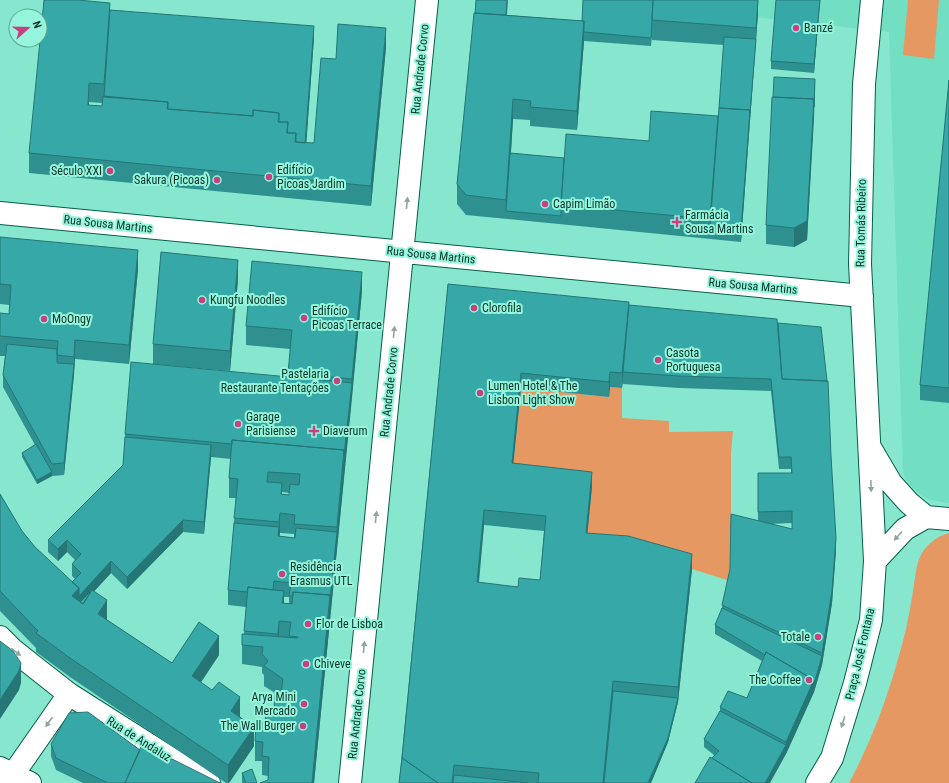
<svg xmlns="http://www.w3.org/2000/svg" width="949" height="783" viewBox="0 0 949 783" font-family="'Roboto Condensed',sans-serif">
  <rect width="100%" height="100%" fill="#87e7ce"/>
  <path fill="#72dec2" d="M605,0H949V503L930,500L920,494L911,486L906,480L903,472L889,32Z"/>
  <path fill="#e69862" d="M908,0H939L934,59L903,55Z
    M610,387L622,388V418L669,421V432L733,431L731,453V526L730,581L692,569L586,548L512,478L521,388L609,397Z
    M949,533V783H849C875,735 893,682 906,629C909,614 912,599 914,584C916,575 916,565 920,557C925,545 937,536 949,533Z"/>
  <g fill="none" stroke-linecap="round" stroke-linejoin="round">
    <g stroke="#065e4d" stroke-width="24">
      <path id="minor" d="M0,213L862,296
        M871,449L891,483L909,503L926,517
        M875,561L905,529L926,517L949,519
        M0,637L12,649L32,665L69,694L7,783
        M69,694L209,783
        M0,768L30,783
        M350,783L427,0
        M817,783L832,758L855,683L871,620L875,561L864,340L860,264L864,84L872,0"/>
    </g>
    <use href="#minor" stroke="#fff" stroke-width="22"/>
  </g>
  <path fill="#2f9090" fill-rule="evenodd" d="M508,0L507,15L582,21L758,0V13L741,242L466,215L457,204V184L475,13ZM652,36V40L724,45L718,125L649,141L564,158L511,153L513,119L530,120V126L577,130L584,41L651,46Z
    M776,0H820L814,73L771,69V61Z
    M110,10L314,38L306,143H314L336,59L386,47L371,206L29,173V153ZM89,102L102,103V106L89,105Z
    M949,80V403L920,400V385Z
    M815,91L807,240L794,247L766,244V225Z
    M0,237L138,269L129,364L75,359L64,475L52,476L37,484L22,457V453L35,445L3,387V375L5,356H0V313L9,314L10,305L0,304Z
    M238,279L230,371L153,364V344Z
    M448,284L778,323L831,456L836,550L832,603L822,665L814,692L786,754L712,758L714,755L704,747V739L720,711V707L747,698L762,661L715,634V625L722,608V605L758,521V473H791V469H779L771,391L679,388L623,384V382L622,388L610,387L609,397L521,388L513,463L592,487L587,533L692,569L678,702L668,742L651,783H399ZM792,523V529L770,524ZM484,525L544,531L540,580L518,587L479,583Z
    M362,291L314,783L268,780V776L262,775V761H255V741L265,721L274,710L275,693L264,686V675L262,673V667L242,664V645L244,634L246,607L228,605V590L236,498H229V478L231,459L211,457L204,534L183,532L127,589L111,573L94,591L107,619V620L172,663L219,655L200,683L240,716L254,746L229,783H226L70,677L36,652V648L0,611V494L22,531L35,547L72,582L75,579L72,576V564L75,560L67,552L58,561L48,552V540L123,465L125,434L288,377L290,349L246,345V326ZM282,492L289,493V495L282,494ZM280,533L294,534V538L279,536ZM284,597H289V604L284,603Z
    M51,744L140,750L220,783H83L56,770L51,756Z
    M242,773L257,783H242Z"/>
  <path fill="#267676" d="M758,0V13L741,242V230L756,39V28Z
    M820,0L814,73V64Z
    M584,21V41L577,130V111Z
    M314,26V38L305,162V150Z
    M386,28V47L371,206V186Z
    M815,79L814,119L807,240L794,247V228Z
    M89,83V102L88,125V105Z
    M513,99V119L507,211H506V200Z
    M138,250V269L129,364V345Z
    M238,260V279L230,371V351Z
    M362,272V291L352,398L314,783H312Z
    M629,302L623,372L622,388V373Z
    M75,340V359L74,376V357Z
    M74,364V376L64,475V463Z
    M610,372V387L609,397V382Z
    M521,373V388L512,478V463Z
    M211,445V457L204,534V522Z
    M52,472V476L37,484V480Z
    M592,472V487L586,548V533Z
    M484,510V525L477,597V582Z
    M280,513V533L278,551V536Z
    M183,520V532L127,589V577Z
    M836,538V550L832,603L822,665L814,692L786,754L770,783H765L786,745V742L814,680L822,656Z
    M67,540V552L58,561V549Z
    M692,554V569L678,702L668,742L651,783H648L678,698V687Z
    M111,561V573L79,608V596Z
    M79,588V608L72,596Z
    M284,591V610L282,623V603Z
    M107,600V619L98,633V614Z
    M279,621V641L278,654V634Z
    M219,636V655L192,696V676Z
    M21,663V683L19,690L0,719V700Z
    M613,681V696L604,783H603Z
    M240,697V716L231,730V711Z
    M254,727V746L229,783H228V765Z"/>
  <path fill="#37a8a8" stroke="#267676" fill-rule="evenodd" d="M44,0H78L110,3L104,84L89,83L88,105L102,106L103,96L168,102L167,109L253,116V110L279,113L278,122H288L287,133H296L295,142L314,143L321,58L336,59L338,24L386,28L371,186L29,153Z
    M476,0H507L506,15L475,13Z
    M583,0H653L651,38L584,32V21H582Z
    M653,0H758L756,28L652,20Z
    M776,0H820L814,64L771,61Z
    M110,10L314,26L305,143L296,142V133H287L288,122H279V113L253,110V116L168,109V102L104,97Z
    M474,13L584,21L577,111L530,107L531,101L513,99L506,200L466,195L457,184Z
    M724,37L756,39L750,113V110L719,108Z
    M774,77L815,79L814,107V99L773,97Z
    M949,80V388L920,385Z
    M772,97L814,99L807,221L794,228L766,225Z
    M719,108L750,110L741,230L710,227Z
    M651,111L718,116L710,219L561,205L566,134L649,141Z
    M510,153L564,158L561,205V216L506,211Z
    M0,237L138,250L129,345L75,340L74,357L57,355L58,341L0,336V313L9,314L11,285L0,284Z
    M161,252L238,260L230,351L153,344Z
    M252,261L362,272L352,379L288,373L292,330L246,326Z
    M448,284L629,302L622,373L610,372L609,382L521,373L512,463L592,472L586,533L628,536L692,554L678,687L613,681L603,783H538L539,773L454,765L452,783H438L402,758ZM484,510L546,516L540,580L519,578L518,587L477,582Z
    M629,305L777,319L782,379L828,381L831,456L836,538L832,591L822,653L722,605L730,569L731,514L792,529V511L758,512V473H792L791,457H779L771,379L679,376L623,372Z
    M778,323L821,327L827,381L782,379Z
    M7,344L57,349V363L74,364L64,463L52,464L3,375Z
    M131,362L352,383L344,455V450L232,440V444L125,434Z
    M125,437L211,445L204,522L183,520L127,577L111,561L79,596V588L72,582L81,573L72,564L81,554L67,540L58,549L48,540L123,465Z
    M232,440L344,450L337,527L294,524L295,515L280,513L279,522L234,518L238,479L229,478ZM268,472L300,474L299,485L290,484L289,495L281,494L282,483L267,482Z
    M36,444L52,472L37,480L22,453Z
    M0,494L22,531L35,547L79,588L72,596L83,604L92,590L107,600L98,614L172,663L199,622L219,636L192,676L212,690L219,682L240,697L231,711L254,727L228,765L70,658L36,633L38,631L0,591Z
    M234,523L279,527L278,536L295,538L296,528L337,532L330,600V595L293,592V596H289L291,583L274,581L273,590L248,587L247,592L228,590Z
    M248,587L284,591L282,603L292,604L293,592L330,595L312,783H260L268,780L269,757L262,756L263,742L255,741L256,726L265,721L266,714L274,710L275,693L281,692L283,679L264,666L268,661L262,654L263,647L242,645V634L298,638V637L289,636L291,622L279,621L278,634L244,631Z
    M89,593H90L83,604L80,602Z
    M722,608L822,656L814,684V680L766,652L765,655L715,625Z
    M0,641L13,651L21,663L19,671L0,700Z
    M766,652L814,680L786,742L720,707L728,691L747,698Z
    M613,691L678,698L668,738L648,783H604Z
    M720,711L786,745L765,783H752L712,758L719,751L704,739Z
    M88,712L140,750L125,783H108L56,758L51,744L69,713Z
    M142,744L220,783H125Z
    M710,757L752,783H695Z
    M402,758L438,783H399Z
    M252,769L257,783H246L242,773Z
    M454,775L528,783H453Z"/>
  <defs><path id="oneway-solid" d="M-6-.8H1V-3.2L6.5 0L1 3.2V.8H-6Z"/></defs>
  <g fill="#90a4a0">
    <use href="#oneway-solid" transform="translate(407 203) rotate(-84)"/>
    <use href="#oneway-solid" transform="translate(394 332) rotate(-84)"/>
    <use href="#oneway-solid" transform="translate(871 486) rotate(88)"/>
    <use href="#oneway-solid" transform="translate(376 517) rotate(-84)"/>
    <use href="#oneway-solid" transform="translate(898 536) rotate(132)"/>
    <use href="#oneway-solid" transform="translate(364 647) rotate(-84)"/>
    <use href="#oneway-solid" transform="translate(16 652) rotate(38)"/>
    <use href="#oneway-solid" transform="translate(49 722) rotate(125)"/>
    <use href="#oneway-solid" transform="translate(843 722) rotate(107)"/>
  </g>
  <g fill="#c74181" stroke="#94f5db" stroke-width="1.5">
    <circle cx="796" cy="28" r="4"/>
    <circle cx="110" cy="171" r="4"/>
    <circle cx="269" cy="177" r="4"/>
    <circle cx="217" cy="180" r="4"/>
    <circle cx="545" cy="204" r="4"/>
    <path d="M675 216h4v4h4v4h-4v4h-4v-4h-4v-4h4z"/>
    <circle cx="202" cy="300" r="4"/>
    <circle cx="474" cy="308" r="4"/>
    <circle cx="304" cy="318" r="4"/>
    <circle cx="44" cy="319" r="4"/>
    <circle cx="658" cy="360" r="4"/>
    <circle cx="337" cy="381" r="4"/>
    <circle cx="480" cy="393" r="4"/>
    <circle cx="238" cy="424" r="4"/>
    <path d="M312 425h4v4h4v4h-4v4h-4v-4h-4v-4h4z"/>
    <circle cx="282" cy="574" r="4"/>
    <circle cx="308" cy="624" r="4"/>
    <circle cx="818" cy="637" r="4"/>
    <circle cx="306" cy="664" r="4"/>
    <circle cx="809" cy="680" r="4"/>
    <circle cx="304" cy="704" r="4"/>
    <circle cx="303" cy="726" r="4"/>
  </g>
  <g text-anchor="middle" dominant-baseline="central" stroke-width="4" stroke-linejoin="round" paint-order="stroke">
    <g font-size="12" fill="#09342b" stroke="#94f5db" text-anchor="start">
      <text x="804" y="28">Banzé</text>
      <text x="277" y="170">Edifício<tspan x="277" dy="14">Picoas Jardim</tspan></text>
      <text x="102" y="171" text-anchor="end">Século XXI</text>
      <text x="209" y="180" text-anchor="end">Sakura (Picoas)</text>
      <text x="553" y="204">Capim Limão</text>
      <text x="685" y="215">Farmácia<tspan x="685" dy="14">Sousa Martins</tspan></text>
      <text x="210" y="300">Kungfu Noodles</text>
      <text x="482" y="308">Clorofila</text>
      <text x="312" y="311">Edifício<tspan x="312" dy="14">Picoas Terrace</tspan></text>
      <text x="52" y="319">MoOngy</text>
      <text x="666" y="353">Casota<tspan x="666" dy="14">Portuguesa</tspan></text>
      <text x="329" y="374" text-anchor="end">Pastelaria<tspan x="329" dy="14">Restaurante Tentações</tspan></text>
      <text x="488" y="386">Lumen Hotel &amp; The<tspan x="488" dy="14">Lisbon Light Show</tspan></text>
      <text x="246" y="417">Garage<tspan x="246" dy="14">Parisiense</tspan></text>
      <text x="323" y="431">Diaverum</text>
      <text x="290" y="567">Residência<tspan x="290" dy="14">Erasmus UTL</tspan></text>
      <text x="316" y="624">Flor de Lisboa</text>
      <text x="810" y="637" text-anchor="end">Totale</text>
      <text x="314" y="664">Chiveve</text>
      <text x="801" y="680" text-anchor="end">The Coffee</text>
      <text x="296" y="697" text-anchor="end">Arya Mini<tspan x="296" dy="14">Mercado</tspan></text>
      <text x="295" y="726" text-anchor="end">The Wall Burger</text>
    </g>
    <g font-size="12" fill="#09342b" stroke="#94f5db">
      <text transform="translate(420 69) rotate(-84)">Rua Andrade Corvo</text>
      <text transform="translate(861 223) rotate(-89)">Rua Tomás Ribeiro</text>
      <text transform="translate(108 224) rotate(6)">Rua Sousa Martins</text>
      <text transform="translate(431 255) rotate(6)">Rua Sousa Martins</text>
      <text transform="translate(753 286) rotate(5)">Rua Sousa Martins</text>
      <text transform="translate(389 392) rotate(-84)">Rua Andrade Corvo</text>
      <text transform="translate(860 654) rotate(-77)">Praça José Fontana</text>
      <text transform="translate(357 714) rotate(-84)">Rua Andrade Corvo</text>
      <text transform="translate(139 739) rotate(32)">Rua de Andaluz</text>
    </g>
  </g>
  <g transform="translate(28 28) rotate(70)"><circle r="19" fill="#94f5db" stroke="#5ca895"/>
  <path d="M0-3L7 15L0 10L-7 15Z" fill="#c74181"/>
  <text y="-6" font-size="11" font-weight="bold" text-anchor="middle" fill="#09342b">N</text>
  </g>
</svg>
